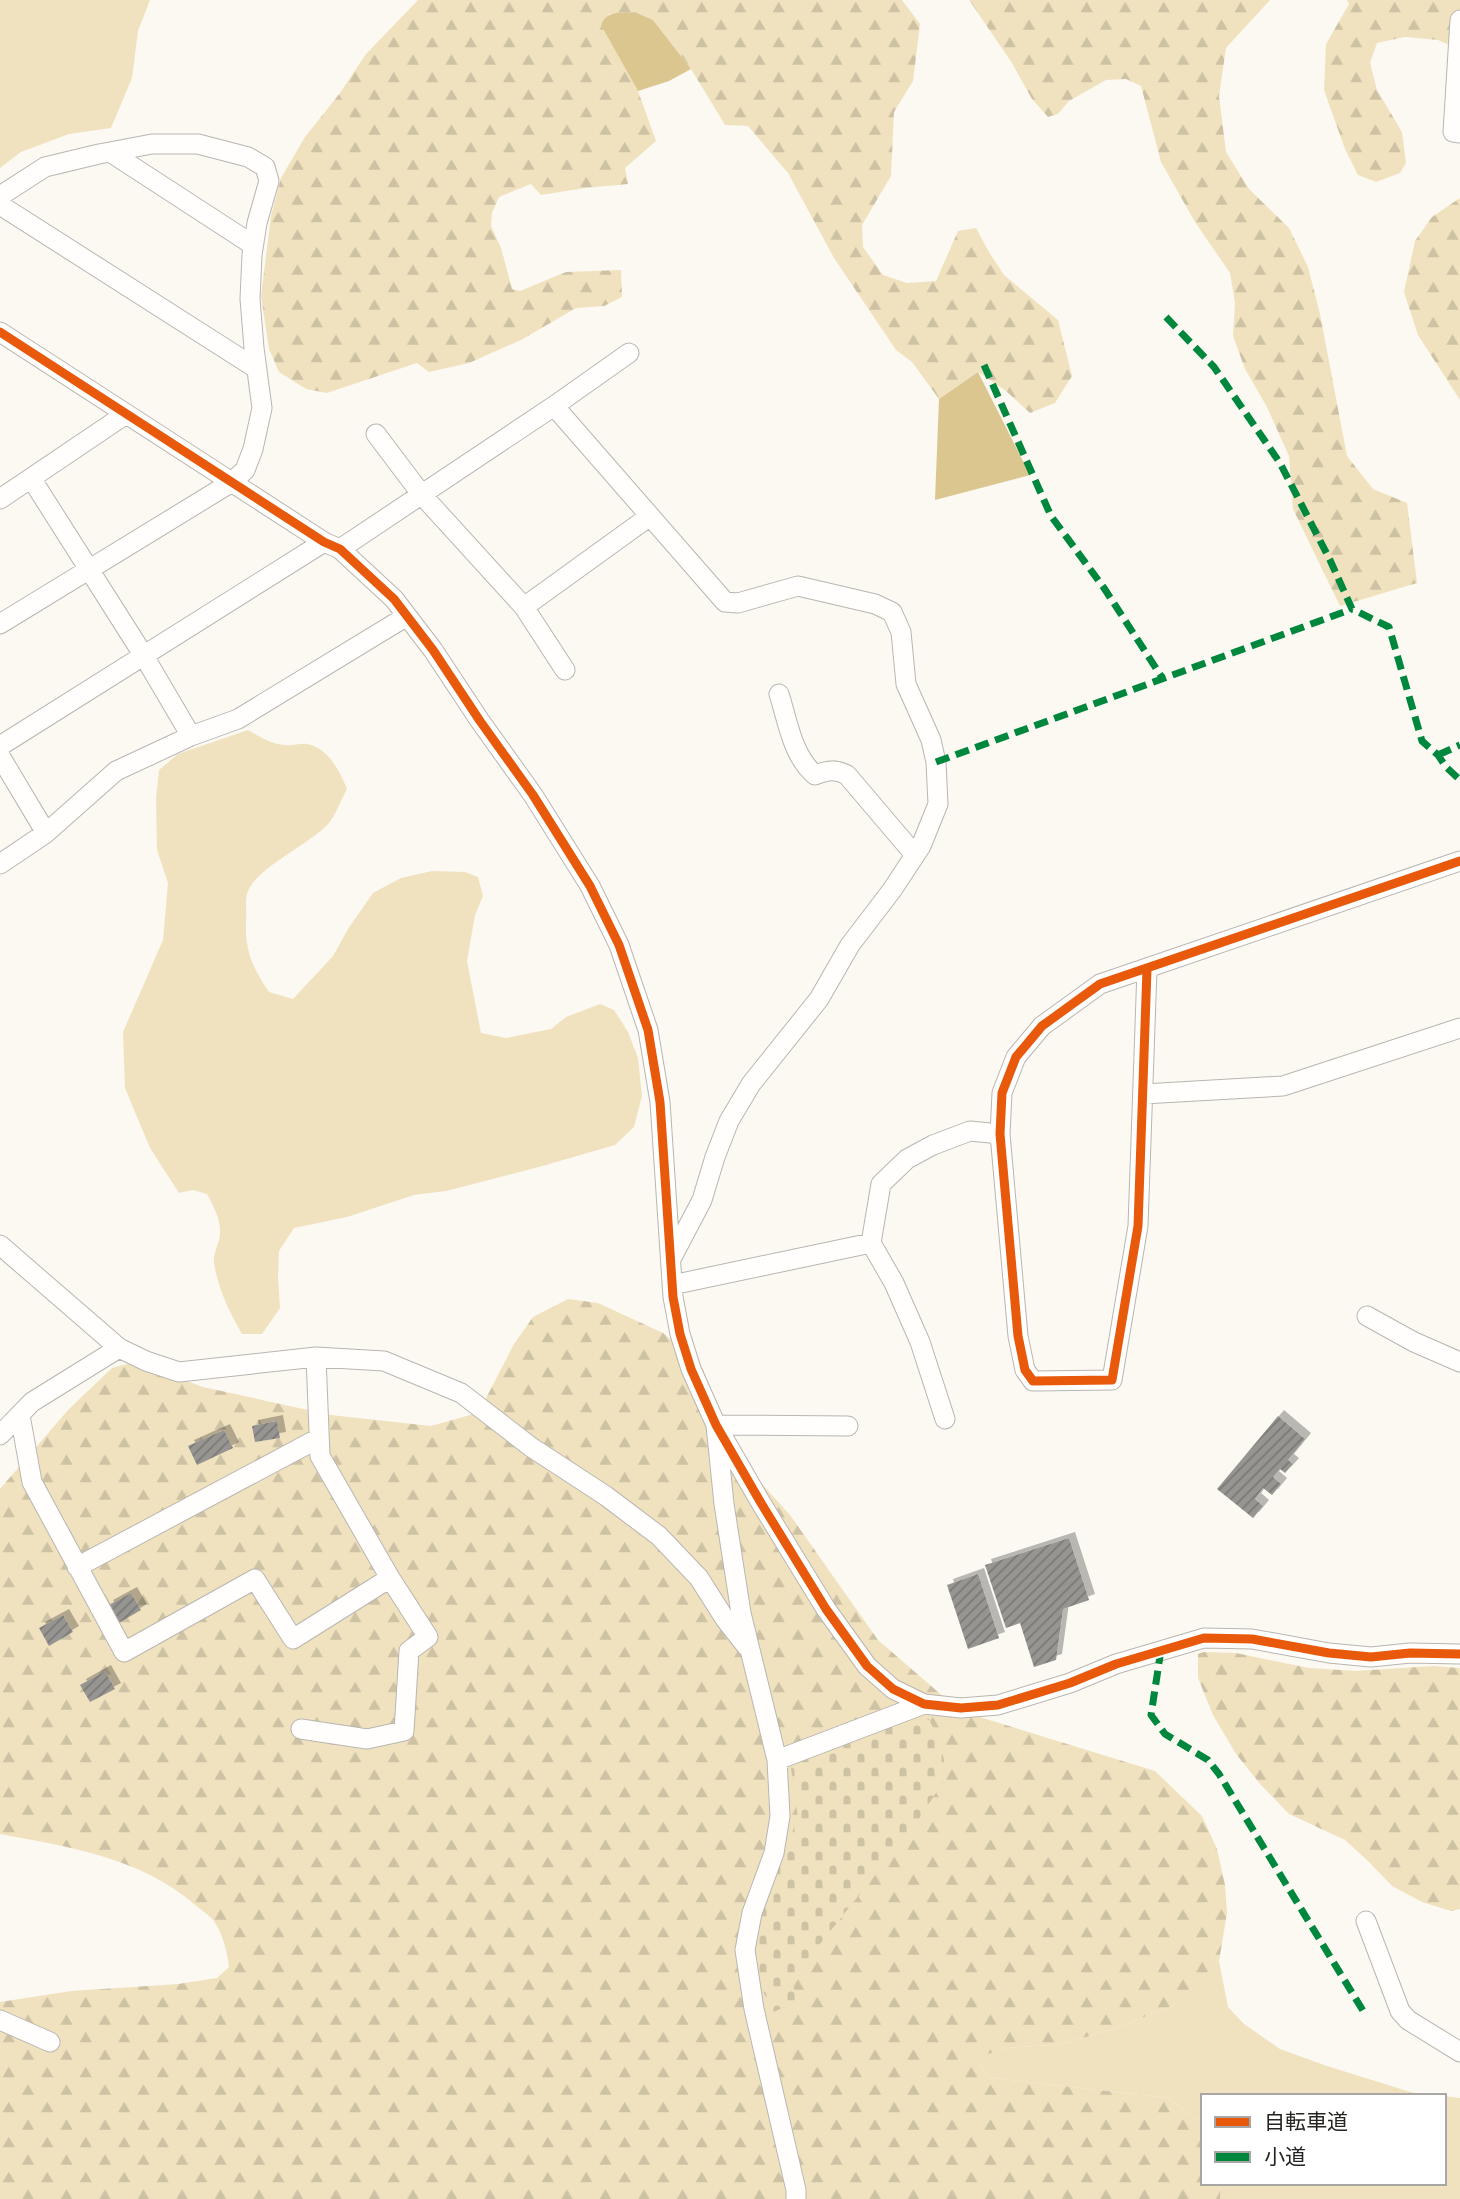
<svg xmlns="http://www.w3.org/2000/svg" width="1460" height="2199" viewBox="0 0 1460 2199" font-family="'DM Sans','Noto Sans JP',sans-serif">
  <defs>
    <pattern id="forest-firs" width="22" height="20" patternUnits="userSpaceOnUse" patternTransform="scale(1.75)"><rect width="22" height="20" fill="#f1e2bf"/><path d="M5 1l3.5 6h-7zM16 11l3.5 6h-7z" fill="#cec2a4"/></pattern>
    <pattern id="cemetery-stones" width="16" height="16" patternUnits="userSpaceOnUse" patternTransform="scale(1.75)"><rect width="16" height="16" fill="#f1e2bf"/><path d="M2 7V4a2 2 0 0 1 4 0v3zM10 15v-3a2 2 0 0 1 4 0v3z" fill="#cec2a4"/></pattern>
    <pattern id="building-hatch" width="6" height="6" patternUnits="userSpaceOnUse" patternTransform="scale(1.75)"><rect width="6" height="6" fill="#979591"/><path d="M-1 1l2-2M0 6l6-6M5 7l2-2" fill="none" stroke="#7b7976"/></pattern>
    <filter id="shadow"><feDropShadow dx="6" dy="-6" stdDeviation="0" flood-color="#0004"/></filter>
  </defs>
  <rect width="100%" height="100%" fill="#fcf9f2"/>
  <path fill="#f1e2bf" d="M0,0H150L138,31L132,78L111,128L69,134L21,152L0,168Z
    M248,730C260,737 271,744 285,745C292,746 300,743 307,744C329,748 340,772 347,789C341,800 336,814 329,823C311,844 253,869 247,894C245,903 247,913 246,922C245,952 253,968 269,992L293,999L333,956L348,929L373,893L401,878L432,871L465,872L478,877L483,896L475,915L467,961L481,1033L506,1038L551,1029L566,1017L600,1004L614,1010L628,1032L638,1058L642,1096L634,1127L615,1145L539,1167L446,1191L414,1195L347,1217L294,1228L279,1251L278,1277L280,1308L262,1334H242C230,1313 217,1287 214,1262C213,1253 219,1244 220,1235C221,1220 214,1207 207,1194L193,1190L179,1193L150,1148L125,1088L123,1032L163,940L168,883L157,850L156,799L159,770L178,754Z
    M1219,1961L1228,2007L1244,2024L1280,2049L1327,2066L1417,2094L1438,2096H1203V2124L1168,2098L994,2078L985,2074L982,2068L981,2061L984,2055L1007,2048L1062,2044L1110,2030L1173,2006Z
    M1444,2096L1460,2098V2199H1220L1221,2183H1444Z"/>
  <path fill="url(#forest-firs)" d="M418,0H902L920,24L913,81L894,112L891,176L862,225L863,247L883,275L907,283L936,281L958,231L976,228L989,252L1004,275L1058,320L1072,376L1055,403L1030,413L1006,391L978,372L939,399L912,362L896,350L834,258L788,173L748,126L725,125L691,69L653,20L635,12L609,14L601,24L638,91L656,141L625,168L628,184L585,188L541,195L531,184L499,197L492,213L491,226L501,248L512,289L520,291L566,272L621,270L622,297L604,306L576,308L521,340L469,363L429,372L417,363L327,393L306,389L279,372L269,349L261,296L271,216L281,178L305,137L340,93L366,54Z
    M969,0H1270L1226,48L1219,96L1226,152L1249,189L1289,228L1308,267L1320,314L1347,456L1373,489L1407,503L1417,583L1340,606L1293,509L1289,456L1267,407L1245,369L1233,336L1235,303L1230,273L1195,222L1161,162L1141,86L1126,79L1106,80L1069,101L1058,114L1048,117L1032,99L1012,63Z
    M1347,0H1460V50L1438,40L1405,37L1377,43L1370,63L1377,90L1402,132L1406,163L1400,173L1376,182L1358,175L1345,149L1324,90L1326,44L1349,4Z
    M1460,198V400L1418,335L1404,292L1415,241L1432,217Z
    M568,1299L598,1303L663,1333L701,1365L712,1391L718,1424L735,1454L790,1515L878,1640L960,1711L1155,1771L1202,1816L1217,1849L1225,1885L1227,1913L1219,1961L1173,2006L1110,2030L1062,2044L1007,2048L985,2055L981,2061L982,2068L985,2074L994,2078L1168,2098L1203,2124V2183H1221L1220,2199H0V2002L71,1991L178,1984L217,1978L229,1967C227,1951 223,1935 214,1921C209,1915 200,1909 194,1904C139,1857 69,1847 0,1834V1489L68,1410L112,1368L134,1362L203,1387L331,1415L431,1426L470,1415L483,1404L514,1344L533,1317Z
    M1204,1652L1236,1653L1309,1668L1356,1671L1433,1666L1460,1668V1909L1451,1911L1422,1902L1392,1886L1367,1860L1345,1840L1289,1814L1261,1785L1236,1754L1213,1715L1198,1678V1654Z"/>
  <path fill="url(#cemetery-stones)" d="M910,1713L929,1719L941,1745L947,1776L913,1828L791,1980L798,2000L774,2012L757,1980L754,1928L798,1818L790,1761Z"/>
  <path fill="#dbc690" d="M635,12L653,20L691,69L669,81L638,91L601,25C606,10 622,13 635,12Z
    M978,372L1030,475L935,500L939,399Z"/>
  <path fill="url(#building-hatch)" filter="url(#shadow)" d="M1278,1416L1305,1439L1288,1460L1293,1464L1285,1473L1280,1469L1273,1477L1281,1484L1272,1495L1263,1488L1255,1499L1263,1506L1253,1518L1217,1489Z
    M277,1421L280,1438L255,1442L252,1426Z
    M224,1430L233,1448L197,1465L188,1446Z
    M1069,1538L1089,1600L1063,1609L1056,1660L1034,1667L1020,1623L1006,1628L985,1565Z
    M978,1574L999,1638L968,1649L947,1585Z
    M131,1593L141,1610L117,1624L107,1606Z
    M63,1615L73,1632L49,1646L39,1628Z
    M105,1671L115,1689L90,1702L80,1685Z"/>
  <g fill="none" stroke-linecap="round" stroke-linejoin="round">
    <g stroke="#b8b6b1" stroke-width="21">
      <path id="minor" d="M1460,20L1453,132L1460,133
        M110,152L253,245
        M0,196L45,167L99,154L152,144H198L248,157L265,167L269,181L257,223L252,255L250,299L254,348L262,408L253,449L245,470L232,482L0,624
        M0,205L257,369
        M0,332L324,542L340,549L394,599L433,650L480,721L533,795L590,886L619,945L648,1030L660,1102L673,1297L680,1334L691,1369L716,1425L761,1503L826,1609L867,1666L893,1689L924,1704L961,1708L998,1705L1070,1683L1116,1664L1204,1638L1252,1639L1329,1653L1371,1657L1410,1653L1460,1654
        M554,406L725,602L738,603L798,586L875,604L892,612L901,632L906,684L931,740L936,762L938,804L921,846L892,890L850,945L819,999L751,1084L729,1121L715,1157L702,1200L671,1259
        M376,434L422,495L524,607L650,516
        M31,478L144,656L191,736
        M0,499L126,414
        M340,549L554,406L629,353
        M524,607L565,670
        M779,694C788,722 792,755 815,775C828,770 835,769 847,775L915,855
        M0,746L324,542
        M0,756L46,833
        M0,864L46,833L116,771L191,736L238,719L407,616
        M1147,969L1138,1226L1112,1380L1033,1381L1025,1370L1018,1336L1000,1134L1002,1093L1016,1057L1042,1026L1100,984L1460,861
        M1143,1094L1283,1086L1460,1028
        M871,1243L881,1184L907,1159L933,1145L970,1131L1000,1134
        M0,1245L119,1348L146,1361L179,1372L316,1357L384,1361L461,1393L531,1447L606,1496L659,1536L699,1578L725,1619L747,1647
        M672,1285L871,1243L894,1283L920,1342L945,1419
        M1367,1316L1414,1342L1460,1362
        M20,1415L32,1482L124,1652L255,1579L293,1639L390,1578L320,1456L316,1357
        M0,1435L32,1402L119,1348
        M77,1567L319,1438
        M301,1729L367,1739L404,1731L409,1651L428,1637L390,1578
        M777,1760L924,1704
        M1366,1921L1400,2011L1408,2020L1460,2052
        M0,2020L50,2042
        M796,2199V2190L754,2009L745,1950L752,1913L774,1853L780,1816L777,1760L741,1613L724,1504L716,1425L848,1426"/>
    </g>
    <use href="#minor" stroke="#fffefd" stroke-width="19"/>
    <path stroke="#00873e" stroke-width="7" stroke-dasharray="14 7" stroke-linecap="butt" d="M1166,317L1214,367L1280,463L1330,560L1352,609L1389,627L1422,741L1438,755L1446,767L1460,780
      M984,365L1051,516L1104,588L1163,679
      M1438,755L1460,745
      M936,762L1352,609
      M1161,1650L1151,1715L1165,1734L1208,1760L1219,1774L1365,2014"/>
    <g stroke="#fff" stroke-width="13">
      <path id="cycleway" d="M0,332L324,542L340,549L394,599L433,650L480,721L533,795L590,886L619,945L648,1030L660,1102L673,1297L680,1334L691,1369L716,1425L761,1503L826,1609L867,1666L893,1689L924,1704L961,1708L998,1705L1070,1683L1116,1664L1204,1638L1252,1639L1329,1653L1371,1657L1410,1653L1460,1654
        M1147,969L1138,1226L1112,1380L1033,1381L1025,1370L1018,1336L1000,1134L1002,1093L1016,1057L1042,1026L1100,984L1460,861"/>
    </g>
    <use href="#cycleway" stroke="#e8590c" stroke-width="9"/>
  </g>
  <rect x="1201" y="2094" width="245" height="91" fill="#ffffff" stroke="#a8a7a6" stroke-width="2"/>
  <rect x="1215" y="2117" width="35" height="10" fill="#e8590c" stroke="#a8a7a6" stroke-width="2"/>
  <text x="1264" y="2129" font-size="21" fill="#262420">自転車道</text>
  <rect x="1215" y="2152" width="35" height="10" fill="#00873e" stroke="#a8a7a6" stroke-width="2"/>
  <text x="1264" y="2164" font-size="21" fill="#262420">小道</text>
</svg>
